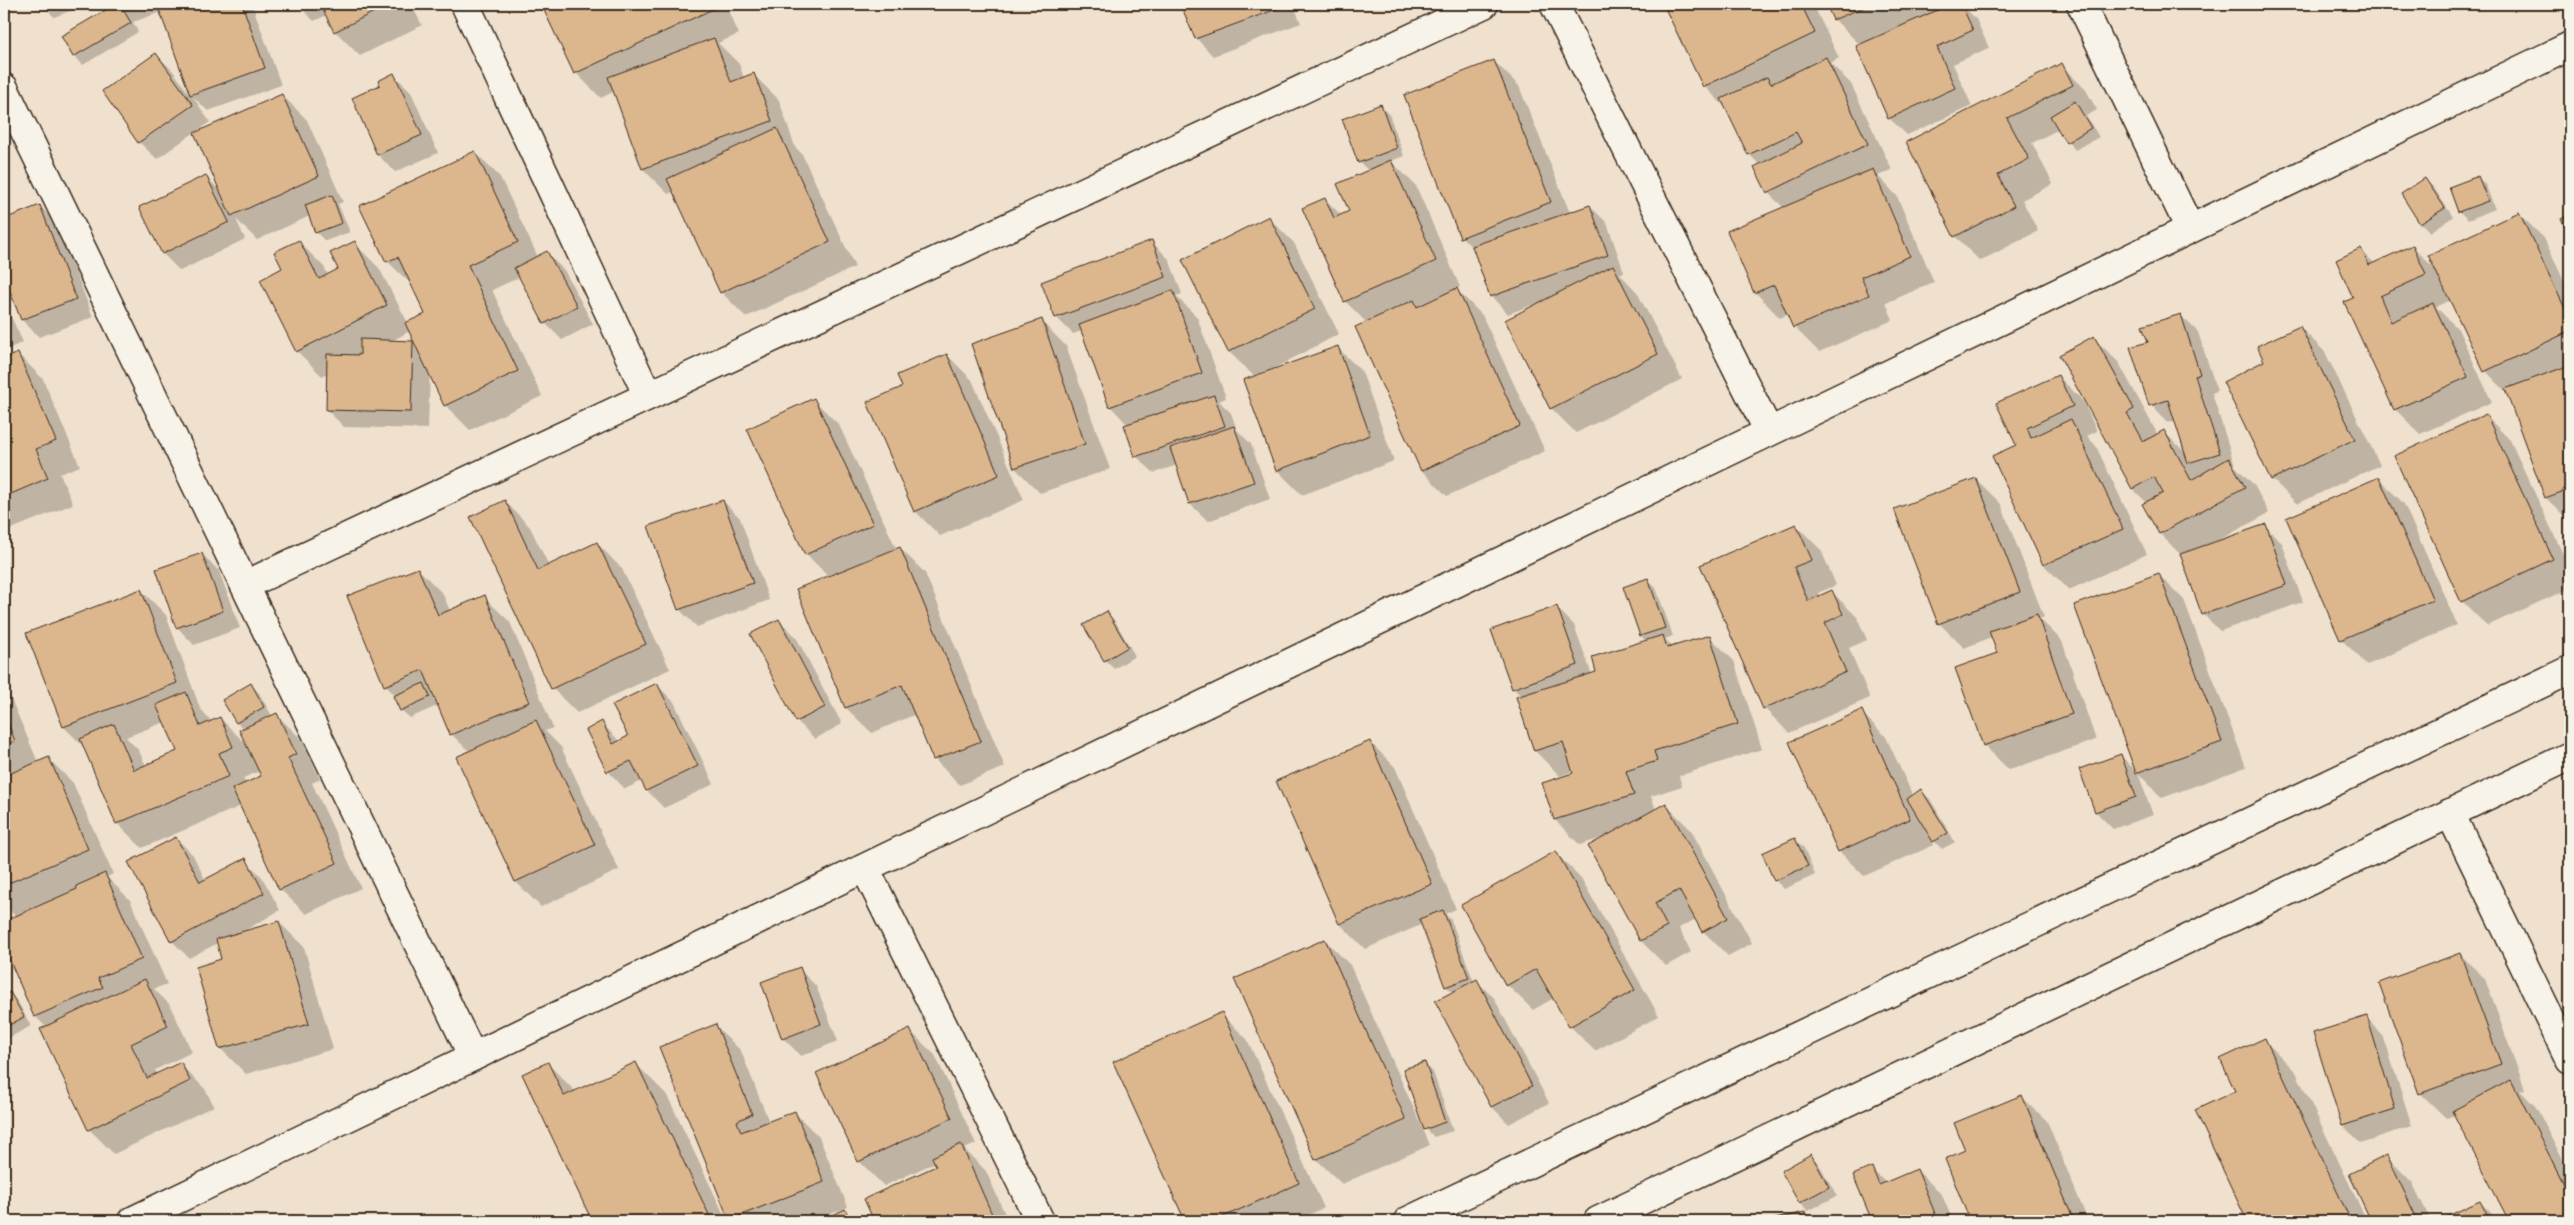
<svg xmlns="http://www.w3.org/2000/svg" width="2574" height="1225" viewBox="0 0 2574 1225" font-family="Itim,sans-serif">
  <rect width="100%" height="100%" fill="#efe1cd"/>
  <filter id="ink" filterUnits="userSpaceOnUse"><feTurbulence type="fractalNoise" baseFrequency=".02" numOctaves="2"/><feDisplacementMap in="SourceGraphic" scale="10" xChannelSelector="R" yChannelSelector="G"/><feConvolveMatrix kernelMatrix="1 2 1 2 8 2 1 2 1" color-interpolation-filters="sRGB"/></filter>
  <g filter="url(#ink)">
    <path fill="#0003" fill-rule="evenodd" d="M43,4H89L54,17Z
      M96,4H252L281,85L208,111L193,97L210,122L196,132L282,95L307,120L343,202L338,204L350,232L325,241L317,233L310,216L257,240L236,219L245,239L180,271L163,254L205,176L222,192L195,132L157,159L139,142L156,54L173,71L190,95L161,12L133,22L138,32L83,65L74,56L63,36L104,12Z
      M297,4H411L422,25L360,56L335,31L327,15L314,21Z
      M543,4H725L739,34L718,43L739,64L744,78L754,75L779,100L795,147L802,154L855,267L746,317L721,292L675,191L668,194L643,169L615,91L601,98L576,73Z
      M1204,4H1293L1301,23L1213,56L1196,38L1185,11Z
      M1664,4H1813L1839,58L1830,63L1851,84L1892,170L1878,176L1897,196L1934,282L1886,303L1893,320L1819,352L1794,327L1788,314L1780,318L1755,292L1784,208L1768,193L1760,165L1749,154L1727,109L1704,86Z
      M1828,4H1961L1976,19L1989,48L1953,64L1972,106L1907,135L1889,118L1861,46L1834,19Z
      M1494,61L1519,86L1570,213L1590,206L1607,223L1624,272L1620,274L1637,292L1682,379L1576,433L1551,408L1538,303L1508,314L1491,296L1474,250L1462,237Z
      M2061,65L2086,90L2097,110L2086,116L2099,137L2075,150L2059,129L2032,143L2053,184L2022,200L2038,231L1980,261L1955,236L1907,143Z
      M394,75L411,92L438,153L395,172L378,155L382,86Z
      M1380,106L1389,114L1404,156L1391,161L1416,186L1460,287L1456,289L1482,315L1545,451L1447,496L1422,471L1367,323L1345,301L1325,199L1342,216L1351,212L1369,171L1359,162Z
      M475,152L500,177L538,257L546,253L564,270L593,324L562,340L545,323L520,277L492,290L542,396L470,430L445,405L430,372L428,429L344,427L327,410L328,373L322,376L297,351L284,269L299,242L324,267L328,275L340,269L354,243L379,268L408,323L426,315L413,286L387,261ZM410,331L418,347L413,342H390Z
      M2478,177L2486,186L2495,209L2468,220L2459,211Z
      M2425,180L2434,188L2453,217L2430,232L2421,223L2402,195Z
      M40,206L57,224L93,317L39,337L22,320L4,273V220Z
      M2518,213L2544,238L2570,294V522L2546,498L2507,393L2486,371L2451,300L2436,307L2458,329L2492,402L2420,434L2395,409L2355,298L2361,250L2375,264L2412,246L2437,271Z
      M1269,218L1294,243L1339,334L1263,374L1337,347L1362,372L1394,461L1302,495L1277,470L1255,377L1229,352L1183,260Z
      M1152,242L1169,259L1182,294L1176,296L1197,317L1226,398L1219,401L1231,413L1237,430L1251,444L1270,499L1208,521L1190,504L1177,465L1154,473L1136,456L1128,425L1110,406L1082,331L1073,334L1056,317Z
      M4,302L23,342L4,351Z
      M2180,315L2198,332L2217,391L2212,393L2235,466L2254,485L2269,513L2219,540L2265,526L2282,543L2303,602L2220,631L2203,614L2183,557L2160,534L2144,505L2147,503L2133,489L2061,355L2094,338L2119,363L2158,435L2164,432L2187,454L2176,420L2168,423L2151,405L2149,343Z
      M1041,321L1066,346L1110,469L1040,493L1015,468L972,345Z
      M2300,327L2325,352L2380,465L2297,504L2272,479Z
      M18,354L43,379L80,466L60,474L73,504L4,532V360Z
      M947,355L972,380L1024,500L940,536L915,511L904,388Z
      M2058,376L2083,401L2097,431L2087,436L2096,446L2147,554L2069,590L2044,565L1994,457L2018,445L1998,404Z
      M814,400L839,425L897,550L900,548L925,573L1005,767L960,785L935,760L916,714L872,733L846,708L798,590L829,577L806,554Z
      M2485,415L2510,440L2570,569V588L2487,626L2462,601Z
      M1976,479L2001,504L2044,617L2040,619L2062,641L2096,740L2009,770L1984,745L1998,654L1992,637L1964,648L1939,623Z
      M2379,479L2404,504L2457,625L2367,665L2342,640L2288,519Z
      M505,501L530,527L549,566L597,543L622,569L670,669L577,713L552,688Z
      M723,501L740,518L769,600L697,627L679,609Z
      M1796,525L1821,550L1836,585L1818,593L1820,597L1832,592L1857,617L1867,640L1849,648L1870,698L1789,733L1764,708Z
      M202,554L219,571L240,628L194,645L177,627Z
      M418,569L443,594L450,611L484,597L510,622L553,728L545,731L561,747L619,870L541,907L516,882L458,758L470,752L451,734L439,705L410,718L401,710L396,696L385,685Z
      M2159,575L2184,600L2246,767L2162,798L2138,773L2153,815L2113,829L2096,812L2120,755L2137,772Z
      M1648,580L1656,588L1673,636L1665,639L1673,647L1709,636L1734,661L1762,749L1679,776L1682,786L1651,796L1656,810L1666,805L1691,830L1752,943L1728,956L1703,931L1696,919L1679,928L1691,952L1666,966L1641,941L1602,838L1580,845L1555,820L1575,774L1574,771L1560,776L1535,751L1522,697L1513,688L1557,608L1574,625L1592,675L1647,642L1641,636Z
      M141,590L166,615L200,708L212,722L220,718L247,745L244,730L237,723L224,700L251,684L259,693L272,716L276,714L302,740L320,779L312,783L361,888L306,914L280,889L241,806L142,848L117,823L84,747L64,727ZM165,722L178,752L146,766L139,751L126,737ZM260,771L262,777L246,784L243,778Z
      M1107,613L1115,621L1135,656L1114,669L1105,660L1084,625Z
      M779,620L796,637L842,724L815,739L797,721L752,635Z
      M4,683L38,762L48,758L73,783L113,874L107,877L130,900L167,984L154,989L170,1005L192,1052L155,1070L158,1075L180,1064L205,1089L214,1106L114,1154L89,1129L41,1030L46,1027L35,1016L4,944V922L16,917L4,904Z
      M657,685L674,702L714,784L664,808L647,791L642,781L625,789L608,771L602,723L620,742L629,737Z
      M1861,712L1886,737L1913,796L1921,791L1930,799L1955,842L1942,849L1932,839L1934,845L1864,876L1839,851Z
      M1370,742L1395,767L1456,909L1445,914L1451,920L1474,982L1476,980L1494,998L1549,1103L1509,1124L1492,1107L1436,1001L1453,993L1446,986L1423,924L1365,949L1340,924Z
      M176,838L193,855L206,881L245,860L262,877L280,910L239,934L279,922L304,947L333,1049L246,1074L220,1048L222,960L218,943L189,958L172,941Z
      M1795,840L1804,848L1815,875L1784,889L1775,880Z
      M1556,853L1581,878L1659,1016L1595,1051L1570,1026L1554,998L1533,1010L1507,985L1463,905Z
      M1325,940L1350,965L1430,1145L1342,1184L1316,1159Z
      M2460,954L2485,979L2525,1089L2520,1091L2536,1107L2570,1174V1221H2510L2455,1115L2446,1118L2420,1093Z
      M799,969L816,986L838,1041L801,1056L783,1038Z
      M10,994L18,1002L31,1026L5,1040L4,997Z
      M1221,1014L1247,1039L1324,1208L1294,1221H1186L1114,1063Z
      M2366,1017L2383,1035L2412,1126L2360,1143L2343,1126L2314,1034Z
      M716,1026L741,1051L769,1122L794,1112L819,1137L848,1207L812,1221H732L730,1219Z
      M909,1030L935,1055L976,1144L964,1149L986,1171L1008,1221H875L865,1199L938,1167L936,1162L884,1186L859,1161Z
      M2264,1040L2296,1072L2367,1221H2245L2247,1219L2237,1092Z
      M635,1063L667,1095L727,1221H593L524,1075L548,1064L576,1092Z
      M1424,1063L1433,1072L1453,1131L1434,1137L1426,1129Z
      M2021,1096L2047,1121L2088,1221H1972L1946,1160L1966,1151Z
      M1811,1156L1819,1164L1837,1196L1808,1211L1800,1203Z
      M2387,1157L2412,1182L2431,1221H2373L2350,1174Z
      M1871,1169L1886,1183L1917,1170L1942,1195L1953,1221H1874L1855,1175Z
      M2480,1202L2499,1221H2440Z
      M845,1211L855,1221H824Z
      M1805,1213L1813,1221H1772Z"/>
    <path fill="#dcb68d" stroke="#3b2a1e" d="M116,4H120L131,23L73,57L61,36Z
      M157,4H242L265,68L190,95Z
      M320,4H390L334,32Z
      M541,4H713L715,8L574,74Z
      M1200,4H1284L1285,6L1195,39L1183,10Z
      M1663,4H1801L1815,33L1703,87Z
      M1826,4H1871L1833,20Z
      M1951,4H1961L1973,30L1937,47L1955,88L1888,119L1856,46Z
      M714,38L731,82L754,73L772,121L642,169L608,77Z
      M156,53L193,105L138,143L102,91Z
      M1826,57L1868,144L1767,193L1754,167L1802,143L1796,132L1748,155L1721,99L1767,77L1771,84Z
      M1494,60L1551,202L1460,238L1404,95Z
      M2062,63L2073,85L2007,118L2029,159L1998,175L2014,206L1954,237L1906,142Z
      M394,73L422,135L377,155L352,98L380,85L378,81Z
      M282,94L319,176L231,216L194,133Z
      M2075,101L2091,128L2066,143L2050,116Z
      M1381,104L1397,148L1358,163L1342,119Z
      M777,128L830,242L720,293L667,179Z
      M475,151L518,242L468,265L518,371L444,406L405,323L425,314L398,257L386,262L359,206Z
      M1391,160L1436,261L1344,302L1302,208L1325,198L1334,218L1349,211L1337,184Z
      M1873,169L1910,256L1861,277L1869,295L1793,328L1774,285L1754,293L1727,231Z
      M206,175L229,222L162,254L139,207Z
      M2478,176L2488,201L2458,212L2449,187Z
      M2425,178L2445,208L2420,224L2401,194Z
      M332,195L342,223L315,233L305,205Z
      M40,205L76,299L21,320L4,276V219Z
      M1590,205L1608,255L1490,297L1472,246Z
      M2519,212L2570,319V331L2484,372L2428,255Z
      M2570,214V238L2561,219Z
      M1269,216L1315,309L1228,352L1182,260Z
      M299,240L319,279L338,269L330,253L355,241L387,305L296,352L260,280L282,268L274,252Z
      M1152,240L1166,277L1055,318L1041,282Z
      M2413,245L2426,275L2380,296L2391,322L2433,303L2468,377L2394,410L2344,302L2353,298L2336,260L2361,248L2369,265Z
      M547,251L577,306L544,324L514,268Z
      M1613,265L1658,354L1550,409L1505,320Z
      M1457,288L1520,426L1421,471L1355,327L1414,300L1417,307Z
      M1173,290L1202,373L1109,407L1079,325Z
      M2181,314L2200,374L2195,376L2220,453L2188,463L2168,400L2149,406L2130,347L2148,342L2142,326Z
      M1042,319L1085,444L1014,468L971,344Z
      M2300,326L2355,439L2271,480L2223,382L2264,361L2257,346Z
      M2094,336L2134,409L2127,413L2143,442L2164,430L2191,480L2229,458L2245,487L2159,534L2142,504L2163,493L2154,477L2132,489L2059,355Z
      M360,339L413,341L411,412L326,410L327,354L360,355Z
      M1338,346L1370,435L1276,471L1243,380Z
      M18,353L56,441L36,449L48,478L4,497V359Z
      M947,354L999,475L914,512L867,402L902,387L897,375Z
      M2570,365V489L2545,498L2505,389Z
      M2058,375L2073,406L2027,428L2031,438L2071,419L2123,529L2043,565L1992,456L2016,445L1996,403Z
      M1214,395L1225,426L1135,457L1124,425Z
      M814,398L873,524L805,555L747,429Z
      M2486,414L2553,559L2461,602L2394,456Z
      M1234,426L1254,482L1189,504L1170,448Z
      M2379,477L2433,600L2340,640L2286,518Z
      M1976,478L2020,592L1938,624L1894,509Z
      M505,500L538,570L597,542L646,644L551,689L470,517Z
      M723,500L753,583L678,610L648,526Z
      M1796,524L1812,560L1794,567L1808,601L1832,590L1843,614L1825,623L1846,672L1763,709L1700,565Z
      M2266,524L2287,585L2202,615L2180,554Z
      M900,547L981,741L933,760L902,685L845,708L796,589Z
      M202,553L223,611L176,628L156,569Z
      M418,568L438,615L485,595L529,702L450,735L423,670L384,686L347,596Z
      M2159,573L2222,742L2136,773L2074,605Z
      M1648,578L1665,628L1640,636L1623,587Z
      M141,589L177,683L63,727L26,633Z
      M1557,606L1578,665L1512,689L1491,630Z
      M1107,611L1128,647L1104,661L1083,625Z
      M2037,614L2072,714L1983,746L1955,668L1997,653L1989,631Z
      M779,619L825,707L796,722L750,634Z
      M1663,635L1667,648L1710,635L1738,724L1654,751L1657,761L1626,771L1634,795L1554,820L1542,783L1573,773L1563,742L1534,751L1516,697L1596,672L1592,657Z
      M251,683L264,707L236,723L222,700Z
      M424,683L430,697L400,711L393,696Z
      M657,683L698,766L646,791L631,761L607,772L586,730L602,721L613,744L628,736L612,705Z
      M186,692L200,726L220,717L233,747L219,753L229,776L116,824L80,739L114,724L134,770L177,751L156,705Z
      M1862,710L1910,819L1838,852L1789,742Z
      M277,713L296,754L288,758L337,863L279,890L232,789L261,776L239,730Z
      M4,714L15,741L4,746Z
      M536,720L595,845L515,882L456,757Z
      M1370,741L1432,884L1339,924L1276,781Z
      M2121,754L2136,797L2095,812L2079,769Z
      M49,757L88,849L4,885V776Z
      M1921,789L1948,833L1933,842L1907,799Z
      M1666,803L1728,918L1702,932L1679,890L1655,903L1667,927L1640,941L1588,846Z
      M176,837L200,882L246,858L264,893L171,942L128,862Z
      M1795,838L1808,866L1774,881L1762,853Z
      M1556,851L1635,990L1569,1027L1536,969L1506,986L1461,905Z
      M105,873L142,959L98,978L103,987L34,1017L4,947V921L77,889L76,886Z
      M1443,910L1469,978L1445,987L1419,919Z
      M279,921L309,1024L219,1049L196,967L221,959L216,939Z
      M1325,939L1406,1120L1315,1160L1234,979Z
      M2460,953L2501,1064L2419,1094L2379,983Z
      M800,967L821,1024L782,1039L761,982Z
      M145,979L168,1026L131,1044L147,1078L181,1062L190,1081L88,1130L40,1029Z
      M1477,979L1532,1086L1491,1107L1435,1001Z
      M10,992L24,1017L4,1028V995Z
      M1222,1012L1299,1183L1214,1221H1185L1113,1062Z
      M2367,1016L2395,1109L2342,1126L2313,1033Z
      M716,1024L752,1114L737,1121L741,1132L795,1111L824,1182L729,1220L659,1047Z
      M910,1029L952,1118L858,1162L816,1073Z
      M2265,1038L2351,1221H2243L2246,1219L2195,1110L2235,1091L2220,1059Z
      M548,1062L564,1096L636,1062L712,1221H592L522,1074Z
      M1425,1062L1445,1122L1424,1130L1403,1069Z
      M2511,1080L2570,1196V1221H2509L2452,1111Z
      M2022,1095L2074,1221H1970L1945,1159L1965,1150L1954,1123Z
      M961,1144L995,1221H874L864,1199L936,1166L932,1157Z
      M1811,1154L1829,1187L1799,1203L1781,1171Z
      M2387,1155L2418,1221H2371L2349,1174Z
      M1872,1167L1879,1185L1917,1169L1938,1221H1872L1853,1175Z
      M2480,1201L2490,1221H2437Z
      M845,1209L851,1221H821Z
      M1805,1212L1808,1221H1767Z"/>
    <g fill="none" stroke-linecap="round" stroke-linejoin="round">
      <g stroke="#3b2a1e" stroke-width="31">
        <path id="minor" d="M465,4L648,396
          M1554,4L1769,432
          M2081,4L2190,229
          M4,88L473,1057
          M245,585L1484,4
          M2450,813L2570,1060
          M865,868L1040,1221
          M132,1221L2570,46"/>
      </g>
      <g stroke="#3b2a1e" stroke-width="31">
        <path id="tertiary" d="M1408,1221L2570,670
          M1598,1221L2570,756"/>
      </g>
      <use href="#minor" stroke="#f7f3e8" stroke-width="28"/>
      <use href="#tertiary" stroke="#f7f3e8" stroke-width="28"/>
    </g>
  </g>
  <rect width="2574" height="1225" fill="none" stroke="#f7f3e8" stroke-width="20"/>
  <rect x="10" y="10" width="2554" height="1205" fill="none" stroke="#3b2a1e" stroke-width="2" filter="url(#ink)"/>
</svg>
